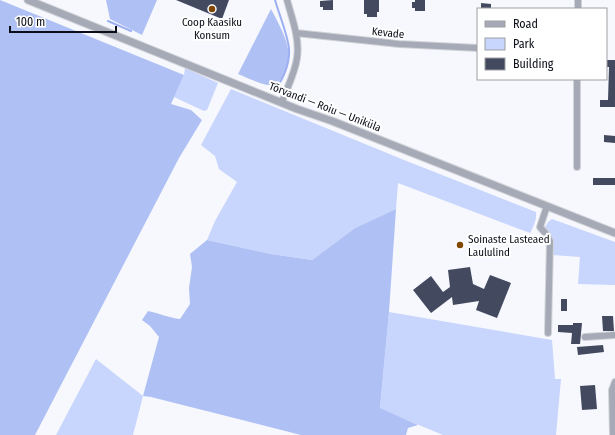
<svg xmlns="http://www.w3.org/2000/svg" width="615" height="435" viewBox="0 0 615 435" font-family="'Fira Sans Condensed',sans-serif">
  <rect width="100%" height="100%" fill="#f6f8fd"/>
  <path fill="#c8d5fd" d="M185,68L218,83L207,110L204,111L174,97L184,75Z
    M231,89L404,160L536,212C537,219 534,226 530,233L398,183L396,209L355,228L312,260L271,254L207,240L215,221L237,182L219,169L215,156L201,145Z
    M552,219L615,242V285L578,284L580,257L553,255L551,236L545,227L548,222Z
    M389,312L552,340L555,379H561L556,435H443L380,409Z
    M96,359L143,396L133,435H56Z"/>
  <path fill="#afc0f4" d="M0,0L184,75L171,104L191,110L202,120L179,158L35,435H0Z
    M106,0H157L142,35L110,19Z
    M271,9C281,28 298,56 283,76C280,81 277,84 271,85C263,86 246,77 238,74Z
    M396,209L389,312L380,408L418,425L408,428L406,435H301L151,397L143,396L159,337L150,326L142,320L148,311C159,313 169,318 180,319L190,304L189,288L192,267L190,254L207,240L271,254L312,260L355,228Z"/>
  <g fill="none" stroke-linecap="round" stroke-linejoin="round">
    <path stroke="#9cb0f1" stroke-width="2" d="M275,0C279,14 288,36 289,49C290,62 284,78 276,88
      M108,21L131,31"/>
  </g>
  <path fill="#434a60" d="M176,0H229L222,19Z
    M333,0V10H323V7H320V1Z
    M364,0H379V12H377V17H367V14H364Z
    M415,0H425V11H415V8H412V2H415Z
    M481,3L491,4V9H481Z
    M606,60H615V107H600V100H608L609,67H606Z
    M604,135L615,136V143L604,142Z
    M593,178H615V185H593Z
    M470,267L473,284L484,289L490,275L511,283L497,318L476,310L479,301L453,305L452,297L431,313L413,290L431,276L443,292L450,287L448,270Z
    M561,299H567V311H561Z
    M602,316H613L614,331H603Z
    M573,323H582L580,344H571L572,333L558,332V325H573Z
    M603,345L604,352L578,355L577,347Z
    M595,385L597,409L582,410L580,386Z"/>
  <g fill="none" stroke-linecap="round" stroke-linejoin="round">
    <g stroke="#d0d3d8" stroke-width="8">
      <path id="minor" d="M578,9V0
        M296,33L399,44L478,48
        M282,102C287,88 295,73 297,58C300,39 292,18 287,0
        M577,167V79
        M547,206L540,227L547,235L550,241L548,333
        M585,337L615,335
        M613,435L612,390L615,382"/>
    </g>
    <g stroke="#d0d3d8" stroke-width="9">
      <path id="tertiary" d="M28,0L297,109L332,121L615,233"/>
    </g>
    <use href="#minor" stroke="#a6aab6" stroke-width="6"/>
    <use href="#tertiary" stroke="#a6aab6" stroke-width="7"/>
  </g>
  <g fill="#814700" stroke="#fff" stroke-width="1.5">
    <circle cx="212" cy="9" r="4"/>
    <circle cx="460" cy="245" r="4"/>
  </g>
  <g text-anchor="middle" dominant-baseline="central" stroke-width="4" stroke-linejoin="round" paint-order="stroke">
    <g font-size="11" fill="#0b0e17" stroke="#fff">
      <text x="212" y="22">Coop Kaasiku<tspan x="212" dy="13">Konsum</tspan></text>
      <text x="468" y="239" text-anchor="start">Soinaste Lasteaed<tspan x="468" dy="13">Laululind</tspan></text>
    </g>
    <g font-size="11" fill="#0b0e17" stroke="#fff">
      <text transform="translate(388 33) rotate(6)">Kevade</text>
      <text transform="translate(325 107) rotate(21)">Tõrvandi — Roiu — Uniküla</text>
    </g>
  </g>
  <rect x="477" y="8" width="130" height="72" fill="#ffffff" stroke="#9d9fa2"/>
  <rect x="485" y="21" width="20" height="6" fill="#a6aab6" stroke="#9d9fa2"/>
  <text x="513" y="28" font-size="12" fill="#0b0e17">Road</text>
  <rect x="485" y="38" width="20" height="12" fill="#c8d5fd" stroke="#9d9fa2"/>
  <text x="513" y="48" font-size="12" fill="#0b0e17">Park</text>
  <rect x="485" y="58" width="20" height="12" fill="#434a60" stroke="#9d9fa2"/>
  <text x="513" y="68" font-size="12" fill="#0b0e17">Building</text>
  <path d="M10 26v6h106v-6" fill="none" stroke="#0b0e17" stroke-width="2"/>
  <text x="16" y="26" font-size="12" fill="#0b0e17" stroke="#ffffff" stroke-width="3" paint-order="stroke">100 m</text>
</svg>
